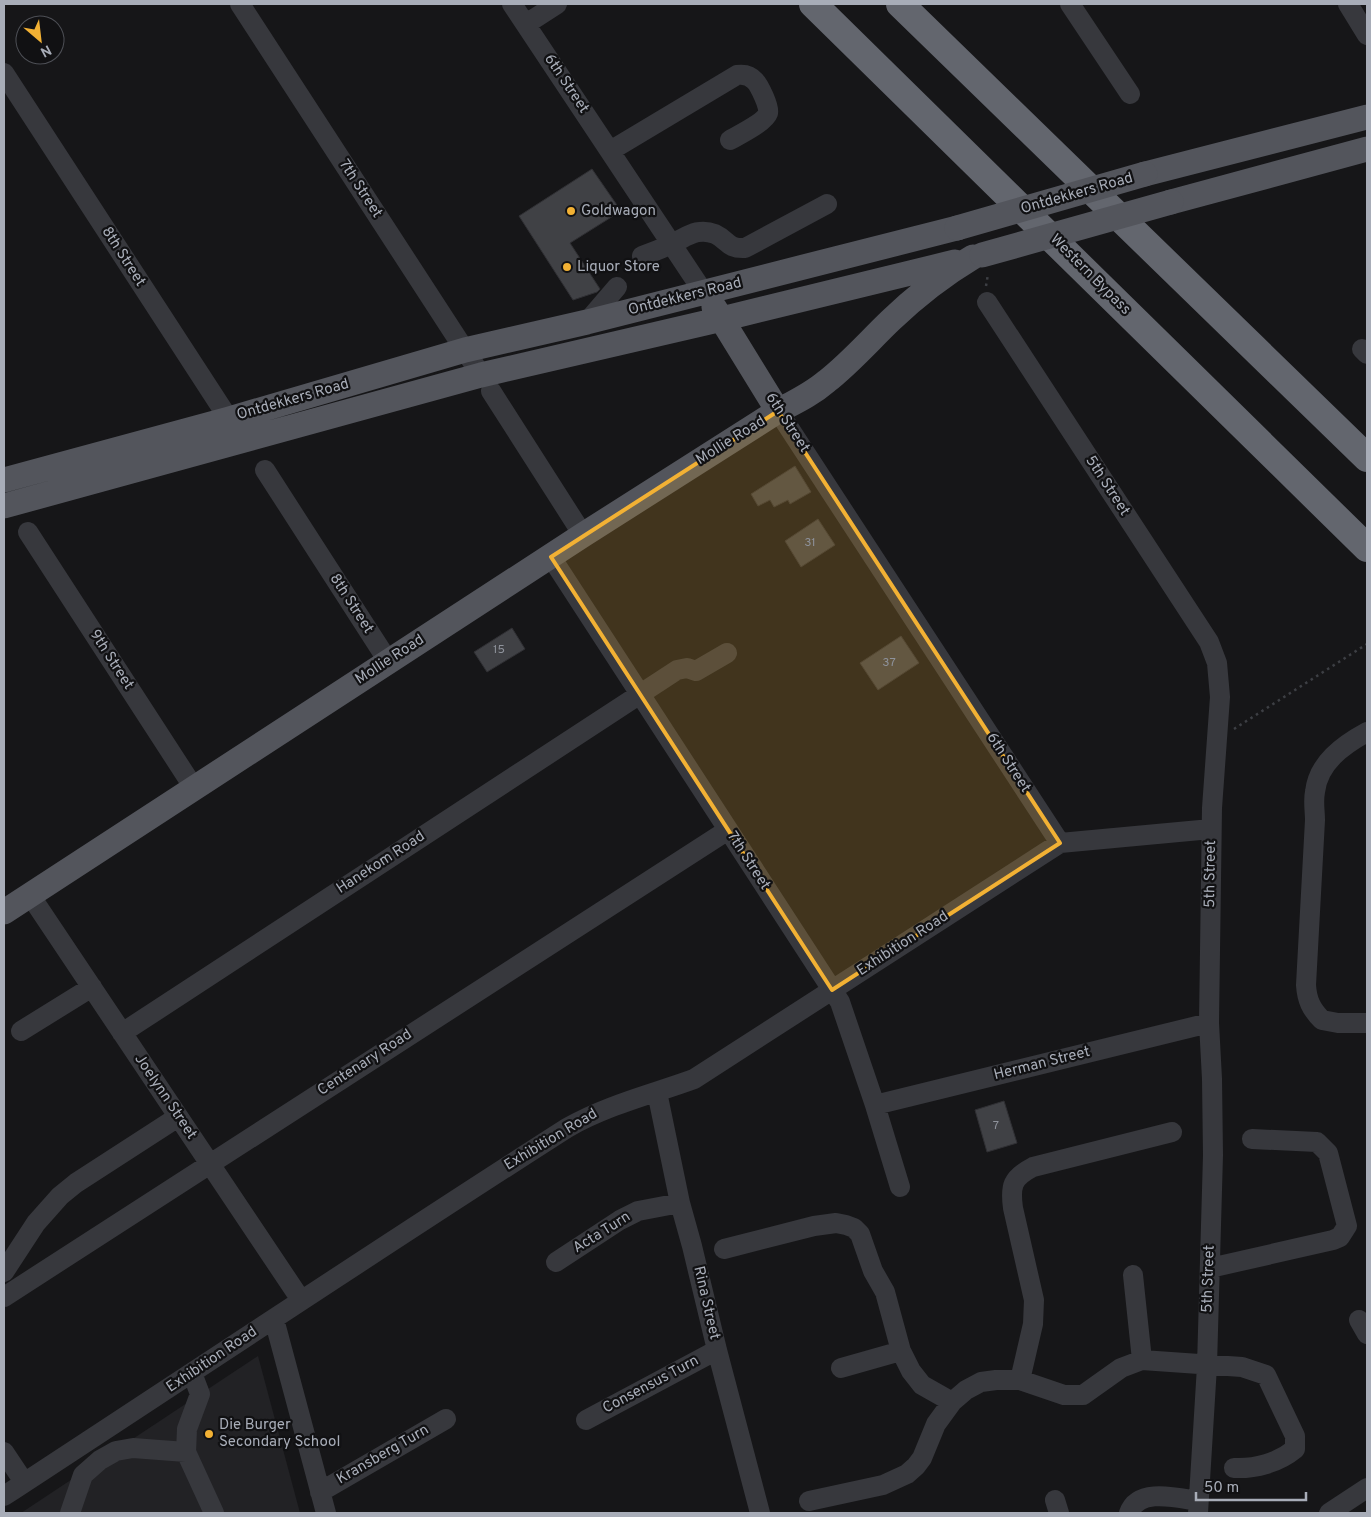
<svg xmlns="http://www.w3.org/2000/svg" width="1371" height="1517" viewBox="0 0 1371 1517" font-family="Overpass,sans-serif">
  <rect width="100%" height="100%" fill="#161618"/>
  <path fill="#222225" d="M258,1356L300,1513H21Z"/>
  <path fill="#404145" stroke="#303034" d="M592,169L621,211L570,243L600,289L597,292L573,300L519,216Z
    M795,466L811,492L790,504L788,500L774,507L770,500L758,506L751,494Z
    M818,519L835,545L801,567L785,541Z
    M512,628L525,649L487,672L474,652Z
    M901,636L919,663L878,690L860,663Z
    M1004,1101L1017,1143L987,1152L975,1110Z"/>
  <g fill="none" stroke-linecap="round" stroke-linejoin="round">
    <path stroke="#3d3f44" stroke-width="2.5" stroke-dasharray="2.5 4" stroke-linecap="butt" d="M986,286L988,274
      M1234,729L1367,644"/>
    <path stroke="#37383d" stroke-width="20" d="M240,4L481,375
      M512,4L704,293
      M1070,4L1130,94
      M1348,4L1367,35
      M526,24L557,4
      M4,73L236,430
      M610,151L737,75C744,74 750,75 755,81C759,85 770,107 768,113C765,122 739,135 730,140
      M642,256C652,252 662,249 671,244C687,237 697,227 715,234C728,240 727,249 745,248L827,204
      M987,302L1209,642L1217,663L1220,697L1212,808L1209,1023L1212,1079L1213,1155L1207,1366L1198,1513
      M587,322L617,287
      M1362,349L1367,354
      M491,391L583,535
      M778,411L1060,843
      M265,470L388,661
      M28,532L194,788
      M551,557L840,1002L875,1105L900,1187
      M1367,732C1343,745 1318,763 1315,792C1313,801 1315,811 1315,820L1306,985C1307,1000 1311,1009 1322,1020L1338,1023H1367
      M30,895L301,1300
      M21,1031L92,987
      M122,1033L677,670L687,668L696,671L727,653
      M657,1092L680,1203L692,1246L717,1350L760,1513
      M875,1105L1209,1023
      M724,1249L814,1226L836,1223L846,1225L854,1228L860,1234L873,1271L885,1292L901,1351L911,1371L922,1385L952,1402
      M556,1262L620,1220L638,1211L680,1203
      M1210,1268L1333,1240L1340,1237L1347,1226L1328,1153L1317,1142L1252,1139
      M4,1272L36,1223L60,1196L76,1183L178,1117
      M1133,1275L1142,1360
      M4,1297L728,830
      M274,1319L326,1513
      M1359,1320L1367,1334
      M841,1368L901,1351
      M1020,1380L1033,1324L1034,1300L1013,1208C1010,1186 1012,1178 1033,1167L1172,1132
      M586,1420L717,1350
      M4,1452L24,1482
      M186,1452L187,1429L200,1394L192,1373
      M320,1492L446,1419
      M4,1496C192,1373 378,1249 567,1128C607,1105 650,1095 694,1079L1060,843L1211,829
      M1055,1500L1059,1513
      M809,1501L883,1485L907,1474L916,1466L922,1458L936,1424L952,1402L966,1390L981,1382L996,1380H1020L1064,1395H1083L1121,1368L1142,1360L1242,1367L1266,1375L1295,1436V1449C1278,1463 1255,1469 1234,1468
      M70,1513L83,1475L100,1460L116,1451L133,1448L186,1452L214,1513
      M1129,1513C1138,1487 1178,1498 1198,1501
      M1329,1513L1367,1488"/>
    <path stroke="#53555c" stroke-width="25" d="M1145,174L1367,117
      M1171,202L1367,149
      M714,307L778,411
      M4,480L229,419L465,350L587,322L957,228
      M4,506L481,375L722,319L955,262
      M4,912L583,535L778,411C795,402 812,394 827,381C850,363 870,340 891,320C916,296 943,275 973,257"/>
    <path stroke="#63666e" stroke-width="28" d="M813,4L1367,548
      M900,4L1367,458"/>
    <path stroke="#53555c" stroke-width="25" d="M957,228L1145,174
      M982,255L1171,202"/>
  </g>
  <path fill="#f2b134" fill-opacity="0.2" stroke="#f2b134" stroke-width="4" stroke-linejoin="round" d="M778,411L1060,843L832,990L551,557Z"/>
  <g fill="#f2b134" stroke="#111113" stroke-width="2">
    <circle cx="571" cy="211" r="5"/>
    <circle cx="567" cy="267" r="5"/>
    <circle cx="209" cy="1434" r="5"/>
  </g>
  <g text-anchor="middle" dominant-baseline="central" stroke-width="4.5" stroke-linejoin="round" paint-order="stroke">
    <g font-size="12" fill="#8e929b">
      <text x="810" y="543">31</text>
      <text x="499" y="650">15</text>
      <text x="889" y="663">37</text>
      <text x="996" y="1126">7</text>
    </g>
    <g font-size="15" fill="#a8adb8" stroke="#111113">
      <text transform="translate(566 84) rotate(56)">6th Street</text>
      <text transform="translate(360 189) rotate(57)">7th Street</text>
      <text transform="translate(1077 194) rotate(-16)">Ontdekkers Road</text>
      <text transform="translate(123 257) rotate(57)">8th Street</text>
      <text transform="translate(1090 275) rotate(45)">Western Bypass</text>
      <text transform="translate(685 297) rotate(-14)">Ontdekkers Road</text>
      <text transform="translate(293 400) rotate(-16)">Ontdekkers Road</text>
      <text transform="translate(787 423) rotate(57)">6th Street</text>
      <text transform="translate(731 441) rotate(-32)">Mollie Road</text>
      <text transform="translate(1107 486) rotate(57)">5th Street</text>
      <text transform="translate(351 604) rotate(57)">8th Street</text>
      <text transform="translate(111 660) rotate(57)">9th Street</text>
      <text transform="translate(390 660) rotate(-33)">Mollie Road</text>
      <text transform="translate(1008 763) rotate(57)">6th Street</text>
      <text transform="translate(748 861) rotate(57)">7th Street</text>
      <text transform="translate(381 863) rotate(-33)">Hanekom Road</text>
      <text transform="translate(1211 874) rotate(-89)">5th Street</text>
      <text transform="translate(903 944) rotate(-33)">Exhibition Road</text>
      <text transform="translate(365 1063) rotate(-33)">Centenary Road</text>
      <text transform="translate(1042 1064) rotate(-14)">Herman Street</text>
      <text transform="translate(165 1097) rotate(56)">Joelynn Street</text>
      <text transform="translate(551 1140) rotate(-31)">Exhibition Road</text>
      <text transform="translate(602 1233) rotate(-32)">Acta Turn</text>
      <text transform="translate(1209 1279) rotate(-88)">5th Street</text>
      <text transform="translate(706 1303) rotate(77)">Rina Street</text>
      <text transform="translate(212 1360) rotate(-34)">Exhibition Road</text>
      <text transform="translate(651 1385) rotate(-28)">Consensus Turn</text>
      <text transform="translate(383 1455) rotate(-30)">Kransberg Turn</text>
    </g>
    <g font-size="15" fill="#a8adb8" stroke="#111113" text-anchor="start">
      <text x="581" y="211">Goldwagon</text>
      <text x="577" y="267">Liquor Store</text>
      <text x="219" y="1425">Die Burger<tspan x="219" dy="17">Secondary School</tspan></text>
    </g>
  </g>
  <rect width="1371" height="1517" fill="none" stroke="#a8adb8" stroke-width="10"/>
  <g transform="translate(40 40) rotate(152)"><circle r="24" fill="#111113" stroke="#4d4f55"/>
  <path d="M0-4L9 19L0 12L-9 19Z" fill="#f2b134"/>
  <text y="-8" font-size="14" font-weight="bold" text-anchor="middle" fill="#a8adb8">N</text>
  </g>
  <path d="M1196 1492v8h110v-8" fill="none" stroke="#a8adb8" stroke-width="2.5"/>
  <text x="1204" y="1492" font-size="15" fill="#a8adb8" stroke="#111113" stroke-width="4" paint-order="stroke">50 m</text>
</svg>
